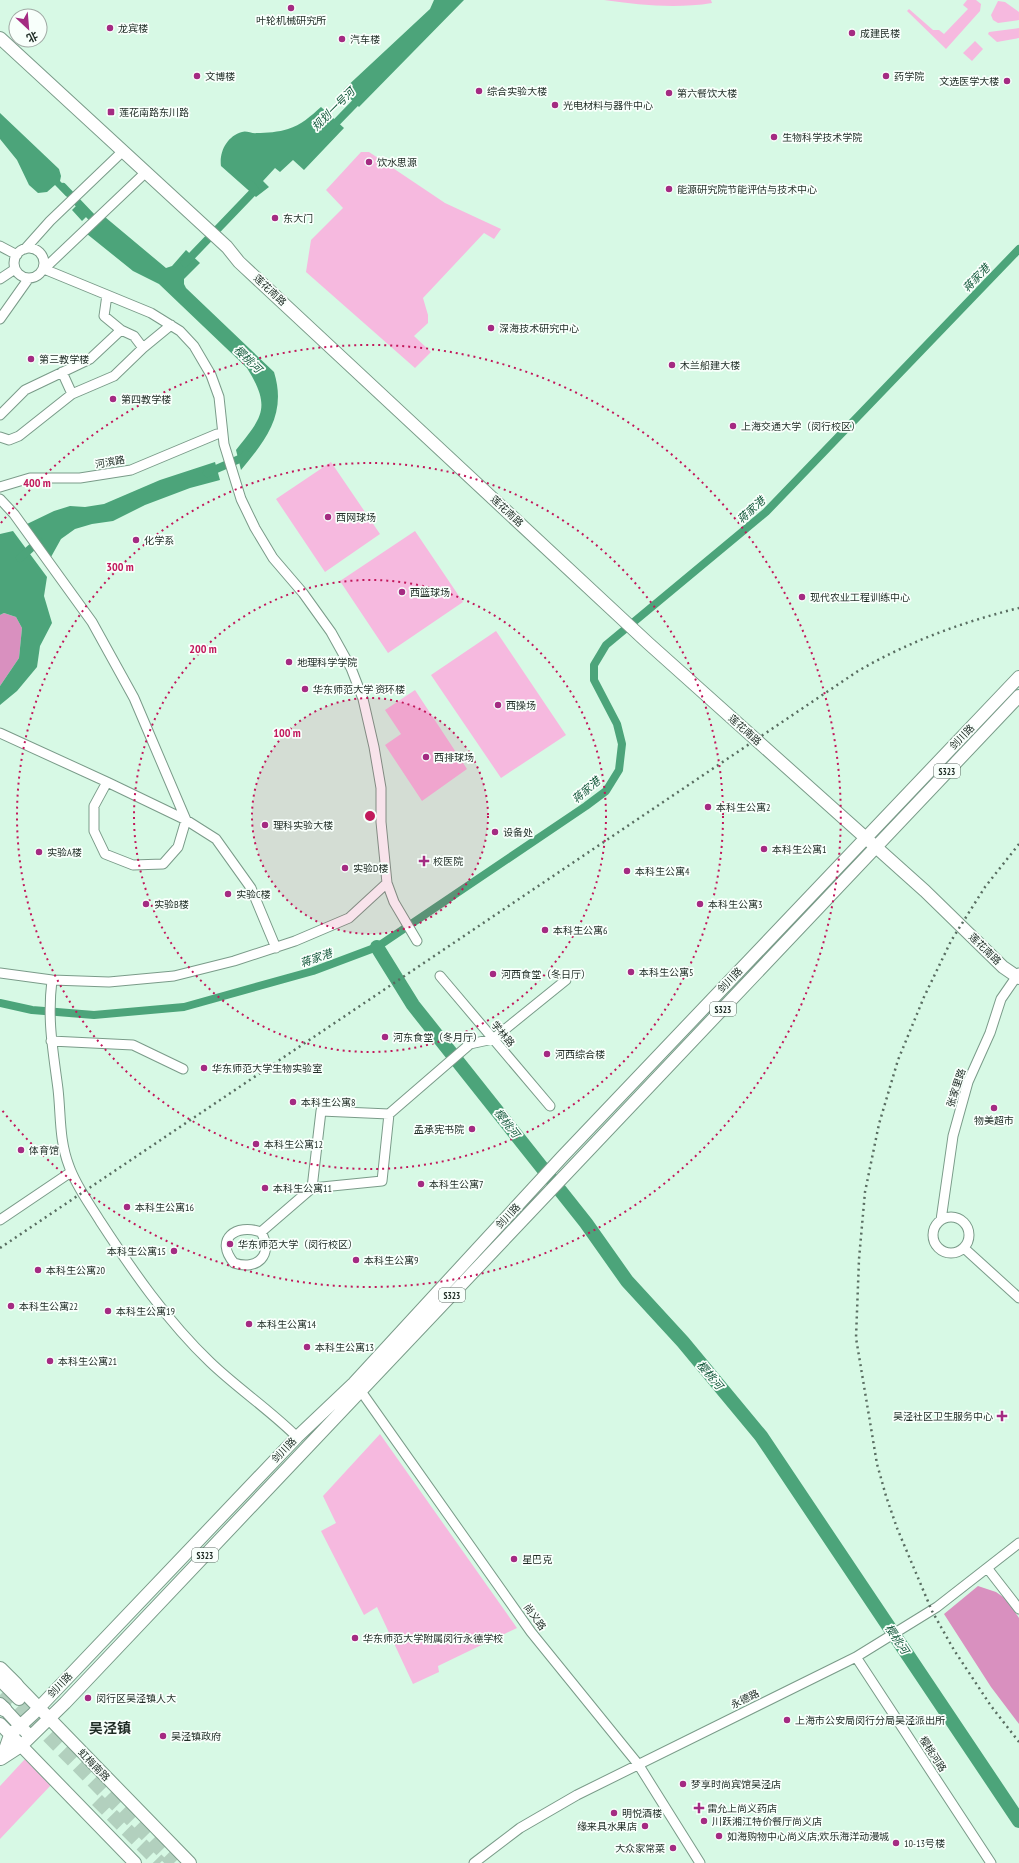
<svg xmlns="http://www.w3.org/2000/svg" width="1019" height="1863" viewBox="0 0 1019 1863" font-family="'PT Sans Narrow','Noto Sans SC',sans-serif">
  <rect width="100%" height="100%" fill="#d7f9e5"/>
  <path fill="#f6b9df" d="M604,0H711L712,3C675,9 640,5 604,0Z
    M967,0H976L981,4L980,11L946,49L907,11L909,9L933,30H939L944,34L968,9L963,5Z
    M998,1L1005,2L1019,12V20L998,23L993,20L991,15Z
    M1019,28V38L997,42L988,34L989,32Z
    M975,41L983,49L972,61L963,53Z
    M361,152H369L445,203L501,229L494,239L484,233L423,298L428,315V323L414,336L431,352L415,368L306,272L311,240L343,208L326,190Z
    M331,462L380,534L325,572L276,499Z
    M415,531L463,602L388,653L340,581Z
    M496,631L566,735L501,778L431,675Z
    M415,690L467,769L422,801L385,745L401,734L385,710Z
    M380,1434L517,1628L438,1666L439,1672L413,1684L377,1607L364,1615L321,1531L336,1523L323,1496Z
    M25,1759L51,1785L0,1839V1786Z"/>
  <path fill="#d990bf" d="M4,613L16,617L22,628L19,658L0,686V615Z
    M978,1586L996,1592L1006,1599L1019,1618V1724L991,1687L944,1614Z"/>
  <path fill="#4ca47a" d="M434,0H464L359,107L342,91L430,9Z
    M321,107L344,128L304,170L293,160L280,172L275,168L263,181L269,187L256,197L221,166C219,152 227,136 242,132C246,130 252,134 257,133C266,133 279,132 288,129C301,125 311,116 321,107Z
    M0,113L59,169L61,176L60,181L71,192L66,196L55,185L47,192L38,193L29,185L17,160L0,139Z
    M80,202L91,212L82,221L72,210Z
    M105,217L166,268L172,266L186,250L200,263L184,279V284L186,288L274,372C287,414 266,440 241,470L236,450C262,417 272,408 247,368L159,284L133,271L87,234Z
    M215,462L220,480L190,488L145,505L113,521L92,524L75,529L61,539L51,557L27,524L54,511L70,506L85,507L104,504L160,480Z
    M13,531L47,577L44,596L52,623L40,646L37,667L17,691L0,705V686L19,658L22,628L16,617L4,613L0,615V534Z"/>
  <g fill="none" stroke-linecap="round" stroke-linejoin="round">
    <path stroke="#4ca47a" stroke-width="8" d="M330,129L363,95
      M63,187L99,225
      M185,263L255,190L251,185
      M207,473L244,457L246,454
      M20,558L39,541
      M0,1003L32,1010L94,1015L184,1007L313,971L377,947L586,806L606,791L619,770L622,744L617,724L594,680V665L606,645L766,512L1019,249"/>
    <path stroke="#4ca47a" stroke-width="14" d="M377,947L413,1005L586,1223L627,1281L683,1342L761,1436L1019,1821"/>
    <path stroke="#b2d0be" stroke-width="14" stroke-dasharray="14 7" stroke-linecap="butt" d="M4,1691L174,1863
      M97,1800L160,1863"/>
    <g stroke="#7a9b89" stroke-width="11">
      <path id="minor" d="M145,173L44,269L151,313L180,331L194,346L211,375L219,397L224,444L241,499L255,528L273,558L303,593L331,632L351,668L363,699L374,747L381,788V822L387,883L394,902L417,941
        M0,246L17,255
        M14 263a15 15 0 1 1 30 0a15 15 0 1 1-30 0Z
        M25,249L50,221L122,152
        M0,279L15,269
        M107,295L104,316L121,330L134,336L143,348L171,325
        M0,319L29,278
        M62,372L72,394
        M0,415L25,390L90,359L121,330
        M0,437L9,440L19,436L72,394L114,376L143,348
        M0,487L30,478H80L131,470L217,434
        M0,499L14,514L92,622L134,698L186,820L178,847L163,864L133,865L105,854L94,831V806L107,782L0,733
        M107,782L186,820L216,839L251,888L276,948
        M0,973L52,980L109,982L174,976L234,961L295,941L349,918L387,883
        M440,976L550,1106
        M52,980C47,1020 53,1050 58,1089C61,1115 59,1140 69,1166C76,1186 89,1203 100,1221C132,1270 167,1321 210,1362C237,1388 270,1410 297,1437
        M51,1041L133,1045L183,1069
        M312,1188L321,1111L389,1114L470,1044L493,1039L566,980
        M933 1235a18 18 0 1 1 36 0a18 18 0 1 1-36 0Z
        M0,1220L71,1172
        M941,1220L953,1136L968,1082L990,1033L1001,999L1019,973
        M261,1232C274,1255 257,1271 234,1263C214,1239 236,1223 261,1232L312,1188L382,1181L389,1114
        M964,1248L1019,1298
        M358,1387L531,1632L638,1764L700,1863
        M988,1569L1019,1609
        M856,1657L991,1863
        M474,1863L520,1828L577,1795L856,1657L937,1607L1019,1543"/>
    </g>
    <g stroke="#7a9b89" stroke-width="14">
      <path id="major" d="M0,38L227,247L239,262L648,643L925,891L1003,967L1019,978
        M10,1678L190,1863
        M0,1680L19,1699
        M0,1704L26,1732
        M0,1724L135,1863
        M2,1758L10,1735L33,1714L297,1437L354,1383L562,1157L1019,677
        M1,1759L21,1746L65,1703L1019,696"/>
    </g>
    <g stroke="#7a9b89" stroke-width="16">
      <path id="highway" d="M0,1669L16,1685
        M0,1706L4,1709"/>
    </g>
    <use href="#minor" stroke="#fff" stroke-width="9"/>
    <use href="#major" stroke="#fff" stroke-width="12"/>
    <use href="#highway" stroke="#fff" stroke-width="14"/>
    <path stroke="#596d61" stroke-width="2.5" stroke-dasharray="2 4" stroke-linecap="butt" d="M1019,844L985,887L951,941L924,997L898,1060L879,1124L865,1192L859,1259L856,1338L877,1464L886,1496L897,1528L932,1611L954,1650L991,1706L1019,1742
      M0,1248L858,671C908,642 962,622 1019,608"/>
  </g>
  <circle cx="370" cy="816" r="118" fill="#c2185b" fill-opacity=".12"/>
  <g fill="none" stroke="#c2185b" stroke-width="2" stroke-dasharray="2 4">
    <circle cx="370" cy="816" r="118"/>
    <circle cx="370" cy="816" r="236"/>
    <circle cx="370" cy="816" r="353"/>
    <path d="M1 523A471 471 0 1 1 1 1109"/>
  </g>
  <g fill="#a42b82" stroke="#f8fffb" stroke-width="1.5">
    <circle cx="291" cy="8" r="4"/>
    <circle cx="110" cy="28" r="4"/>
    <circle cx="852" cy="33" r="4"/>
    <circle cx="342" cy="39" r="4"/>
    <circle cx="197" cy="76" r="4"/>
    <circle cx="886" cy="76" r="4"/>
    <circle cx="1007" cy="81" r="4"/>
    <circle cx="479" cy="91" r="4"/>
    <circle cx="669" cy="93" r="4"/>
    <circle cx="555" cy="105" r="4"/>
    <rect x="107" y="108" width="8" height="8" rx="2"/>
    <circle cx="774" cy="137" r="4"/>
    <circle cx="369" cy="162" r="4"/>
    <circle cx="669" cy="189" r="4"/>
    <circle cx="275" cy="218" r="4"/>
    <circle cx="491" cy="328" r="4"/>
    <circle cx="31" cy="359" r="4"/>
    <circle cx="672" cy="365" r="4"/>
    <circle cx="113" cy="399" r="4"/>
    <circle cx="733" cy="426" r="4"/>
    <circle cx="328" cy="517" r="4"/>
    <circle cx="136" cy="540" r="4"/>
    <circle cx="402" cy="592" r="4"/>
    <circle cx="802" cy="597" r="4"/>
    <circle cx="289" cy="662" r="4"/>
    <circle cx="305" cy="689" r="4"/>
    <circle cx="498" cy="705" r="4"/>
    <circle cx="426" cy="757" r="4"/>
    <circle cx="708" cy="807" r="4"/>
    <circle cx="265" cy="825" r="4"/>
    <circle cx="495" cy="832" r="4"/>
    <circle cx="764" cy="849" r="4"/>
    <circle cx="39" cy="852" r="4"/>
    <path d="M422 855h4v4h4v4h-4v4h-4v-4h-4v-4h4z"/>
    <circle cx="345" cy="868" r="4"/>
    <circle cx="627" cy="871" r="4"/>
    <circle cx="228" cy="894" r="4"/>
    <circle cx="146" cy="904" r="4"/>
    <circle cx="700" cy="904" r="4"/>
    <circle cx="545" cy="930" r="4"/>
    <circle cx="631" cy="972" r="4"/>
    <circle cx="493" cy="974" r="4"/>
    <circle cx="385" cy="1037" r="4"/>
    <circle cx="547" cy="1054" r="4"/>
    <circle cx="204" cy="1068" r="4"/>
    <circle cx="293" cy="1102" r="4"/>
    <circle cx="994" cy="1108" r="4"/>
    <circle cx="472" cy="1129" r="4"/>
    <circle cx="256" cy="1144" r="4"/>
    <circle cx="21" cy="1150" r="4"/>
    <circle cx="421" cy="1184" r="4"/>
    <circle cx="265" cy="1188" r="4"/>
    <circle cx="127" cy="1207" r="4"/>
    <circle cx="230" cy="1244" r="4"/>
    <circle cx="174" cy="1251" r="4"/>
    <circle cx="356" cy="1260" r="4"/>
    <circle cx="38" cy="1270" r="4"/>
    <circle cx="11" cy="1306" r="4"/>
    <circle cx="108" cy="1311" r="4"/>
    <circle cx="249" cy="1324" r="4"/>
    <circle cx="307" cy="1347" r="4"/>
    <circle cx="50" cy="1361" r="4"/>
    <path d="M1000 1410h4v4h4v4h-4v4h-4v-4h-4v-4h4z"/>
    <circle cx="514" cy="1559" r="4"/>
    <circle cx="355" cy="1638" r="4"/>
    <circle cx="88" cy="1698" r="4"/>
    <circle cx="787" cy="1720" r="4"/>
    <circle cx="163" cy="1736" r="4"/>
    <circle cx="683" cy="1784" r="4"/>
    <path d="M697 1802h4v4h4v4h-4v4h-4v-4h-4v-4h4z"/>
    <circle cx="614" cy="1813" r="4"/>
    <circle cx="704" cy="1821" r="4"/>
    <circle cx="645" cy="1826" r="4"/>
    <circle cx="719" cy="1836" r="4"/>
    <circle cx="896" cy="1843" r="4"/>
    <circle cx="673" cy="1848" r="4"/>
  </g>
  <g text-anchor="middle" dominant-baseline="central" stroke-width="3.5" stroke-linejoin="round" paint-order="stroke">
    <g fill="#f8fffb" stroke="#5f6b64" stroke-width="1">
      <rect x="934" y="764" width="26" height="14" rx="3"/>
      <rect x="710" y="1002" width="26" height="14" rx="3"/>
      <rect x="439" y="1288" width="26" height="14" rx="3"/>
      <rect x="192" y="1548" width="26" height="14" rx="3"/>
    </g>
    <g font-size="9" font-weight="bold" fill="#1e2b24">
      <text x="947" y="771">S323</text>
      <text x="723" y="1009">S323</text>
      <text x="452" y="1295">S323</text>
      <text x="205" y="1555">S323</text>
    </g>
    <g font-size="10" fill="#1e2b24" stroke="#f8fffb" text-anchor="start">
      <text x="291" y="20" text-anchor="middle">叶轮机械研究所</text>
      <text x="118" y="28">龙宾楼</text>
      <text x="860" y="33">成建民楼</text>
      <text x="350" y="39">汽车楼</text>
      <text x="205" y="76">文博楼</text>
      <text x="894" y="76">药学院</text>
      <text x="999" y="81" text-anchor="end">文选医学大楼</text>
      <text x="487" y="91">综合实验大楼</text>
      <text x="677" y="93">第六餐饮大楼</text>
      <text x="563" y="105">光电材料与器件中心</text>
      <text x="119" y="112">莲花南路东川路</text>
      <text x="782" y="137">生物科学技术学院</text>
      <text x="377" y="162">饮水思源</text>
      <text x="677" y="189">能源研究院节能评估与技术中心</text>
      <text x="283" y="218">东大门</text>
      <text x="499" y="328">深海技术研究中心</text>
      <text x="39" y="359">第三教学楼</text>
      <text x="680" y="365">木兰船建大楼</text>
      <text x="121" y="399">第四教学楼</text>
      <text x="741" y="426">上海交通大学（闵行校区）</text>
      <text x="336" y="517">西网球场</text>
      <text x="144" y="540">化学系</text>
      <text x="410" y="592">西篮球场</text>
      <text x="810" y="597">现代农业工程训练中心</text>
      <text x="297" y="662">地理科学学院</text>
      <text x="313" y="689">华东师范大学 资环楼</text>
      <text x="506" y="705">西操场</text>
      <text x="434" y="757">西排球场</text>
      <text x="716" y="807">本科生公寓2</text>
      <text x="273" y="825">理科实验大楼</text>
      <text x="503" y="832">设备处</text>
      <text x="772" y="849">本科生公寓1</text>
      <text x="47" y="852">实验A楼</text>
      <text x="433" y="861">校医院</text>
      <text x="353" y="868">实验D楼</text>
      <text x="635" y="871">本科生公寓4</text>
      <text x="236" y="894">实验C楼</text>
      <text x="154" y="904">实验B楼</text>
      <text x="708" y="904">本科生公寓3</text>
      <text x="553" y="930">本科生公寓6</text>
      <text x="639" y="972">本科生公寓5</text>
      <text x="501" y="974">河西食堂（冬日厅）</text>
      <text x="393" y="1037">河东食堂（冬月厅）</text>
      <text x="555" y="1054">河西综合楼</text>
      <text x="212" y="1068">华东师范大学生物实验室</text>
      <text x="301" y="1102">本科生公寓8</text>
      <text x="994" y="1120" text-anchor="middle">物美超市</text>
      <text x="464" y="1129" text-anchor="end">孟承宪书院</text>
      <text x="264" y="1144">本科生公寓12</text>
      <text x="29" y="1150">体育馆</text>
      <text x="429" y="1184">本科生公寓7</text>
      <text x="273" y="1188">本科生公寓11</text>
      <text x="135" y="1207">本科生公寓16</text>
      <text x="238" y="1244">华东师范大学（闵行校区）</text>
      <text x="166" y="1251" text-anchor="end">本科生公寓15</text>
      <text x="364" y="1260">本科生公寓9</text>
      <text x="46" y="1270">本科生公寓20</text>
      <text x="19" y="1306">本科生公寓22</text>
      <text x="116" y="1311">本科生公寓19</text>
      <text x="257" y="1324">本科生公寓14</text>
      <text x="315" y="1347">本科生公寓13</text>
      <text x="58" y="1361">本科生公寓21</text>
      <text x="993" y="1416" text-anchor="end">吴泾社区卫生服务中心</text>
      <text x="522" y="1559">星巴克</text>
      <text x="363" y="1638">华东师范大学附属闵行永德学校</text>
      <text x="96" y="1698">闵行区吴泾镇人大</text>
      <text x="795" y="1720">上海市公安局闵行分局吴泾派出所</text>
      <text x="171" y="1736">吴泾镇政府</text>
      <text x="691" y="1784">梦享时尚宾馆吴泾店</text>
      <text x="707" y="1808">雷允上尚义药店</text>
      <text x="622" y="1813">明悦酒楼</text>
      <text x="712" y="1821">川跃湘江特价餐厅尚义店</text>
      <text x="637" y="1826" text-anchor="end">缘来具水果店</text>
      <text x="727" y="1836">如海购物中心尚义店;欢乐海洋动漫城</text>
      <text x="904" y="1843">10-13号楼</text>
      <text x="665" y="1848" text-anchor="end">大众家常菜</text>
    </g>
    <g font-size="10" fill="#1e2b24" stroke="#f8fffb">
      <text transform="translate(270 290) rotate(43)">莲花南路</text>
      <text transform="translate(110 462) rotate(-10)">河滨路</text>
      <text transform="translate(507 511) rotate(43)">莲花南路</text>
      <text transform="translate(745 730) rotate(42)">莲花南路</text>
      <text transform="translate(962 737) rotate(-46)">剑川路</text>
      <text transform="translate(985 949) rotate(44)">莲花南路</text>
      <text transform="translate(730 980) rotate(-46)">剑川路</text>
      <text transform="translate(503 1034) rotate(50)">学林路</text>
      <text transform="translate(956 1088) rotate(-72)">张家里路</text>
      <text transform="translate(508 1216) rotate(-47)">剑川路</text>
      <text transform="translate(284 1450) rotate(-46)">剑川路</text>
      <text transform="translate(535 1617) rotate(54)">尚义路</text>
      <text transform="translate(60 1685) rotate(-46)">剑川路</text>
      <text transform="translate(745 1699) rotate(-26)">永德路</text>
      <text transform="translate(933 1754) rotate(57)">樱桃河路</text>
      <text transform="translate(94 1765) rotate(46)">虹梅南路</text>
    </g>
    <g font-size="11" font-style="italic" fill="#14583b" stroke="#f8fffb">
      <text transform="translate(333 109) rotate(-45)">规划一号河</text>
      <text transform="translate(976 278) rotate(-46)">蒋家港</text>
      <text transform="translate(248 359) rotate(44)">樱桃河</text>
      <text transform="translate(751 510) rotate(-42)">蒋家港</text>
      <text transform="translate(586 790) rotate(-41)">蒋家港</text>
      <text transform="translate(316 958) rotate(-19)">蒋家港</text>
      <text transform="translate(507 1123) rotate(52)">樱桃河</text>
      <text transform="translate(710 1375) rotate(50)">樱桃河</text>
      <text transform="translate(897 1639) rotate(56)">樱桃河</text>
    </g>
    <g font-size="14" font-weight="bold" fill="#1e2b24" stroke="#f8fffb">
      <text x="110" y="1728">吴泾镇</text>
    </g>
  </g>
  <circle cx="370" cy="816" r="6" fill="#c2185b" stroke="#f8fffb" stroke-width="2"/>
  <g font-size="12" text-anchor="middle" font-weight="bold" fill="#c2185b" stroke="#f8fffb" stroke-width="3.5" stroke-linejoin="round" paint-order="stroke">
    <text x="37" y="487">400 m</text>
    <text x="120" y="571">300 m</text>
    <text x="203" y="653">200 m</text>
    <text x="287" y="737">100 m</text>
  </g>
  <g transform="translate(28 28) rotate(154)"><circle r="19" fill="#f8fffb" stroke="#a1aaa5"/>
  <path d="M0-3L7 15L0 10L-7 15Z" fill="#a42b82"/>
  <text y="-6" font-size="11" font-weight="bold" text-anchor="middle" fill="#1e2b24">北</text>
  </g>
</svg>
